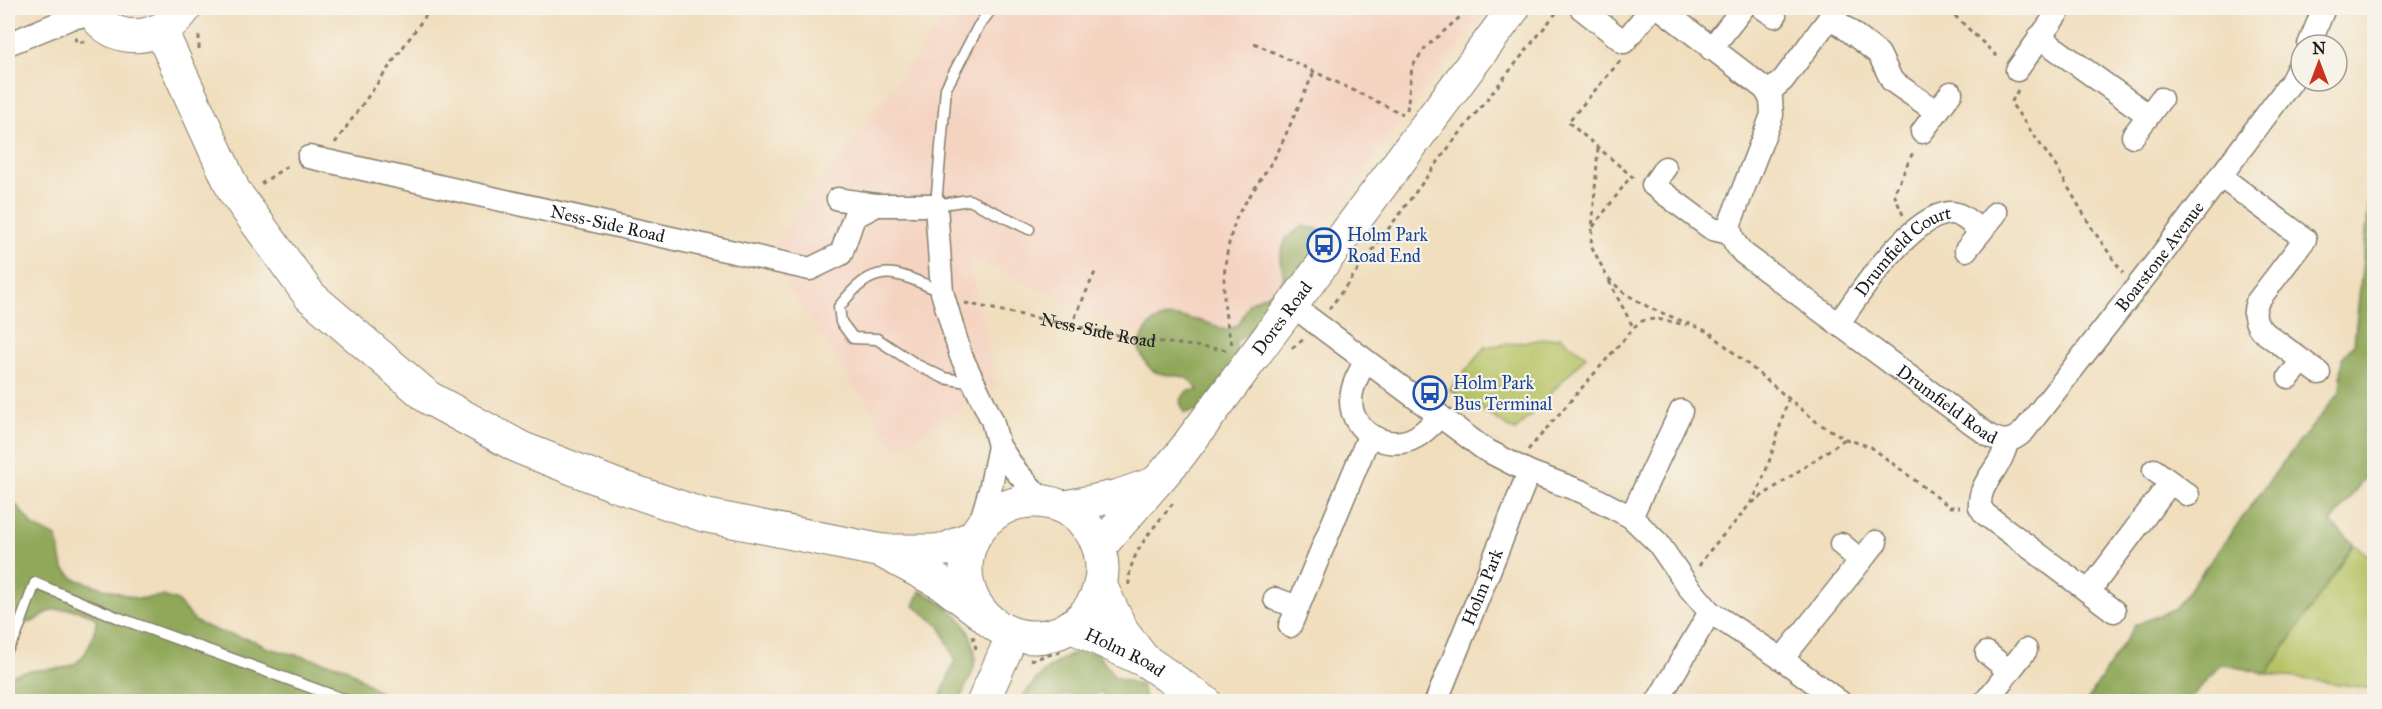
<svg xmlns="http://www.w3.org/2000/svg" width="2382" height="709" viewBox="0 0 2382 709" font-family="'IM FELL Great Primer',serif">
  <rect width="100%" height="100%" fill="#f7f3e8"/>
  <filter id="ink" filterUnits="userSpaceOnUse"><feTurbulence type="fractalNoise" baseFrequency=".0167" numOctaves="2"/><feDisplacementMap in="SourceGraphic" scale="12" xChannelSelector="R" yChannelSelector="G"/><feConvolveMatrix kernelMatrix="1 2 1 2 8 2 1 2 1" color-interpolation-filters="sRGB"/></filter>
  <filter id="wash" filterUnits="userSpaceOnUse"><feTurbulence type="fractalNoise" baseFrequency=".008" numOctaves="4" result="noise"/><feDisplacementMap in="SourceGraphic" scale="24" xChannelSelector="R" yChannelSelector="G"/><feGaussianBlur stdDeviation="1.35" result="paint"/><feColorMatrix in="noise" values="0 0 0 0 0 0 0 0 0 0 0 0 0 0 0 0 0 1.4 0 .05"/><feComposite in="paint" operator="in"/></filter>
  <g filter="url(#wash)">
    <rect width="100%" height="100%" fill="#f0debd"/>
    <path fill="#f5d3c1" d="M952,8H1488L1214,369L968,257L997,386L897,449L775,268L772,248Z"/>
    <path fill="#b5c264" stroke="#686f40" stroke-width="1.5" d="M1560,337L1586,356L1515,431L1450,390L1485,347Z
      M2354,544L2374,560V689L2267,674Z"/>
    <path fill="#90a85a" stroke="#56623b" stroke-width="1.5" d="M2374,157V459L2369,472L2331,523L2354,544L2267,674L2221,664L2188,701H2087L2135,625L2176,608L2281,465L2340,392L2342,358L2354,344Z
      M1303,226L1321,230L1329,254L1264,322L1235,342L1240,357L1198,411L1184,413L1180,401L1187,391L1198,390C1179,358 1154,396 1138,346C1142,340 1145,330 1150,325C1165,308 1210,322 1227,331L1239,324L1249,303L1278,289L1284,277L1280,258L1286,238Z
      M8,489L13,501L34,527L57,537L63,568L75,579L138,599L163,596L177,601L196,622L220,632L252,640L268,648L345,667L389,699L408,701H8V676C58,659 82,688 97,620L90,614L71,609L52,610L32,622L8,626Z
      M920,591C947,603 974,624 975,657C975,671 965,688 959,701H939L955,660L940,626L914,606Z
      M1077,652L1097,653L1115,677L1141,685L1146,701H1107L1101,691L1090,701L1069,694L1058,698L1057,701L1019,702C1038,676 1047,665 1077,652Z"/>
  </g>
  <g filter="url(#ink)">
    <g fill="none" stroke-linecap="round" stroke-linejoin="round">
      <g stroke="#867d6c" stroke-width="13">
        <path id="service" d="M992,8L978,27L946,88L936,205L969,200L1029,229
          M942,292C893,270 875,260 839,307L841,322L853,338L877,339L917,365L944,378L973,383
          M8,648L16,635L35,583L119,618L351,702"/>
      </g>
      <g stroke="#867d6c" stroke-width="25">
        <g id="minor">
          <path d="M1581,8L1624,42L1652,8"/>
          <path id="s2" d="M1660,8L1765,89L1771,99L1772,115L1730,223C1730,236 1734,243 1743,253L1988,435C2002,443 2012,443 2024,431L2154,265L2291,82L2301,62"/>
          <path d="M1763,8L1775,16"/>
          <path d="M1830,16L1879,54L1892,81L1937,112"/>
          <path d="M2039,37L2148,115"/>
          <path d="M8,44L71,18L94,14"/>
          <path d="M2309,45L2324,8"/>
          <path d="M1711,49L1743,8"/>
          <path d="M2017,70L2061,8"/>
          <path d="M1768,93L1783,80L1837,8"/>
          <path d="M1922,132L1951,93"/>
          <path d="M2133,136L2161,99"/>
          <path id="s3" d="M309,157L810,269L841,254L854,217L877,205"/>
          <path d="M1665,168L1653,185L1712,229L1730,233"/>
          <path d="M2220,176L2305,239L2257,302C2253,313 2254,320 2261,330L2319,373"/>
          <path d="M838,199L877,205H936L942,292L961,356L992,420L999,446L1015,470L1043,501"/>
          <path d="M1966,250L1996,213"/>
          <path d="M1293,306L1484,449L1529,472L1583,492L1631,517L1658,543L1687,585L1710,612L1782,659L1840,702"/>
          <path id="s4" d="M1839,323C1860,292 1910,217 1949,213C1961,212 1972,224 1981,231"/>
          <path d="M1365,362C1359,373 1351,387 1351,401C1351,432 1388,453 1416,437C1425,432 1432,424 1440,416"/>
          <path d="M2289,377L2303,361"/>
          <path d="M2007,441C2003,468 1978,481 1980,507L1985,514L2114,611"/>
          <path d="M2154,470L2188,495"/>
          <path d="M1631,517L1681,411"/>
          <path d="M978,530L990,490L999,446"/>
          <path d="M1841,544L1861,561"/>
          <path d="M2089,591L2170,483"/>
          <path d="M1275,599L1298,607"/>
          <path d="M1290,626L1369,436"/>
          <path d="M1987,653L2009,671"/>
          <path d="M1782,659L1876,542"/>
          <path id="s5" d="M1436,702L1529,472"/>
          <path d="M1657,702L1710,612"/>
          <path d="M1985,702L2026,650"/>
        </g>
      </g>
      <g stroke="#867d6c" stroke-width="34">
        <g id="secondary">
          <path d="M1064,507L1117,496L1155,483"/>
          <path id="s6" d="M1099,548L1180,455L1514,8"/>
          <path d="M983,702L1013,634"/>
        </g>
      </g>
      <g stroke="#867d6c" stroke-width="35">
        <g id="primary">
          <path d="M91,8C111,48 162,42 185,8"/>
          <path d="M161,31L234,191L310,296L429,398L521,448L615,485L703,515L882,551H933L947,549L973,537"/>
          <circle cx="1034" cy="569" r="68"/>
          <path d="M885,553L943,584L981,613"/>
          <path d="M1100,585L1123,633L1144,660"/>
          <path id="s7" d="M1071,626L1146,661L1205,702"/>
        </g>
      </g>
      <g stroke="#867d6c" stroke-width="3" stroke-dasharray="4.5 4.5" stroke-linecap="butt">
        <path d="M1953,8L1952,13L2000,59"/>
        <path d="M75,37L76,42H86"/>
        <path d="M1254,43L1403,114"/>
        <path d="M199,49V31"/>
        <path d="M1620,61L1568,122L1635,179"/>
        <path d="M2018,90L2011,103L2055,165L2093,230L2123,273"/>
        <path d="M1407,110L1412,67L1425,48L1470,8"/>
        <path d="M335,143L431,8"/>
        <path d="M1598,148L1591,245L1607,277L1624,293L1650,308L1709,332L1818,423L1846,439L1871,447L1950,507H1960"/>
        <path d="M261,184L290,164"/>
        <path d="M1903,215L1894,194L1914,150"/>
        <path d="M1593,227L1631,176"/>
        <path d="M1609,281L1633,327"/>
        <path id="s1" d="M965,303L1136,339L1227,350"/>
        <path d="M1329,309L1452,143L1560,8"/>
        <path d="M1071,326L1096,270"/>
        <path d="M1232,344C1219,302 1222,255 1238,214L1277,154L1314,72"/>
        <path d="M1292,348L1304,339"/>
        <path d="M1528,450L1638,323C1653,315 1670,322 1686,325"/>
        <path d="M1752,503L1845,439"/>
        <path d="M1699,566C1713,543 1734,526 1749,505C1767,480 1778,430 1788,400"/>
        <path d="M1129,585C1127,554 1156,526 1173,503"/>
        <path d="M973,636L977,653"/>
        <path d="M1030,660L1064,651"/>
      </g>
      <use href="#service" stroke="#fff" stroke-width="10"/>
      <use href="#minor" stroke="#fff" stroke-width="22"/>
      <use href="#secondary" stroke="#fff" stroke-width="32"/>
      <use href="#primary" stroke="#fff" stroke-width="33"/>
    </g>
  </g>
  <defs>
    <g id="bus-ring" transform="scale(1.725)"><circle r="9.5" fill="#f7f3e8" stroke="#1a4fb4" stroke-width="1.5"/><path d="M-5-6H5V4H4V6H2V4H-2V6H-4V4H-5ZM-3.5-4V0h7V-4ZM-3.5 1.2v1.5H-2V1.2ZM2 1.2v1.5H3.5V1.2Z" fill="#1a4fb4"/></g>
  </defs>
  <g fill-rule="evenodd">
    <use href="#bus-ring" x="1324" y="245"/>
    <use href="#bus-ring" x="1430" y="393"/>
  </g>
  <g text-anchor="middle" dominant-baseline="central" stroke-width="4.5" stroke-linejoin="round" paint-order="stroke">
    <g font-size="18" fill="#1c1c1c" stroke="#f7f3e8">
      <text stroke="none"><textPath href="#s3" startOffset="306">Ness-Side Road</textPath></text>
      <text stroke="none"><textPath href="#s2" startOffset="876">Boarstone Avenue</textPath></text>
      <text stroke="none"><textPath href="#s4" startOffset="98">Drumfield Court</textPath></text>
      <text stroke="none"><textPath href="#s6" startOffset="294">Dores Road</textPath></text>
      <text stroke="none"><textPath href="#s1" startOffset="136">Ness-Side Road</textPath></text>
      <text stroke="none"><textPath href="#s2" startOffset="564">Drumfield Road</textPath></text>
      <text stroke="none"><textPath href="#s5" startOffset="124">Holm Park</textPath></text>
      <text stroke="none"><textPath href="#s7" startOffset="60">Holm Road</textPath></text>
    </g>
    <g font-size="18" fill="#164399" stroke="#f7f3e8" text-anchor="start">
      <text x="1347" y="235">Holm Park<tspan x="1347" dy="21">Road End</tspan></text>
      <text x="1453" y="383">Holm Park<tspan x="1453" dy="21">Bus Terminal</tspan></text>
    </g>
  </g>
  <rect width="2382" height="709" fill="none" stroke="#f7f3e8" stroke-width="30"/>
  <g transform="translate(2319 63)"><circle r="28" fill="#f7f3e8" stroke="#9f9d96" stroke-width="1.5"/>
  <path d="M0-4.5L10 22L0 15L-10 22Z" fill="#c8321e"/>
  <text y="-9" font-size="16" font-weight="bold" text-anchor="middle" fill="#1c1c1c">N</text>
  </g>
</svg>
